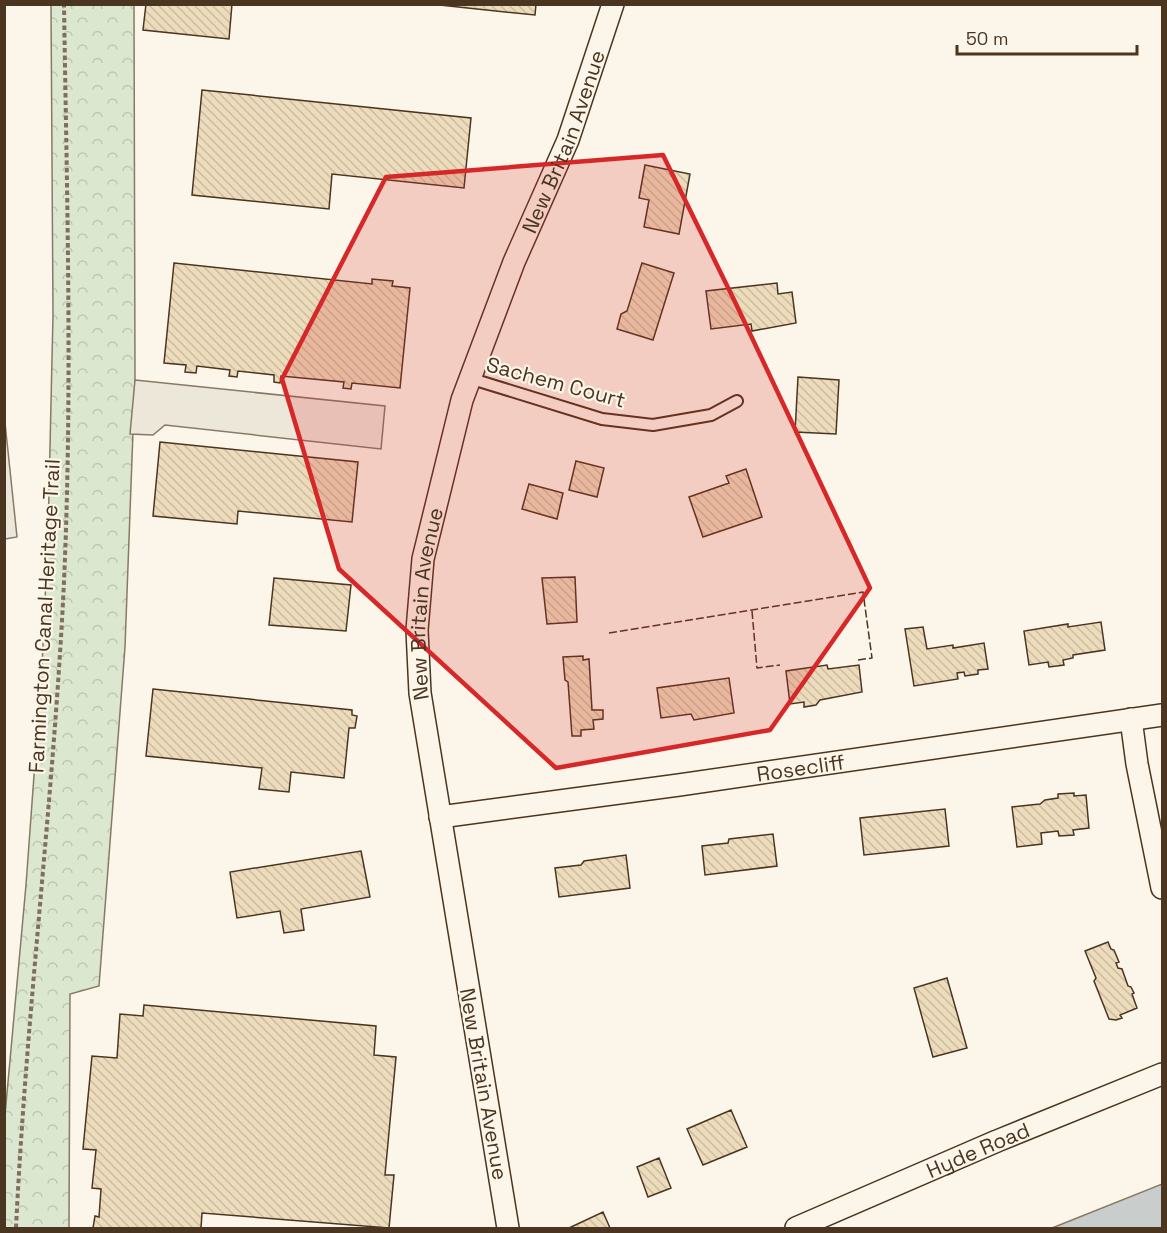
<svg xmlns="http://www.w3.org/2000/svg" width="1167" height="1233" viewBox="0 0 1167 1233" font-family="'Space Grotesk',sans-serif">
  <defs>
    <pattern id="forest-crowns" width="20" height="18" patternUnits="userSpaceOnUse" patternTransform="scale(1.5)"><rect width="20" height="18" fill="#dce7d0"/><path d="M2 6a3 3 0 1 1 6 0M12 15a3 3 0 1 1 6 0" fill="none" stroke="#bec7b2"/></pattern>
    <pattern id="building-back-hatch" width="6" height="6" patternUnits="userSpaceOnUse" patternTransform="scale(1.5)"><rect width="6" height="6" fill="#ecdcbc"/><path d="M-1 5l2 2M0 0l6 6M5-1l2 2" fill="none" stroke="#ccbda1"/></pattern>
  </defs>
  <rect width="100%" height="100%" fill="#fbf6e9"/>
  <path fill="url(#forest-crowns)" stroke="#887966" stroke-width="1.5" d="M51,5H134L135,378L125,647L99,986L70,994L69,1228H5V1115L26,885L42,666L48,535L53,315Z"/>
  <path fill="#ede7d9" stroke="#887966" stroke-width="1.5" d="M135,380L385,406L381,449L165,425L153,435L130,434Z
    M4,413L17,537L5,539H4Z"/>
  <path fill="#c9cecd" stroke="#887966" stroke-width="1.5" d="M1162,1184V1228H1052Z"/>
  <path fill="url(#building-back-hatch)" stroke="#4a3520" stroke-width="1.5" d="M146,4H232L229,39L143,30Z
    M430,4H536L535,15Z
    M202,90L471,118L464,188L332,174L329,209L192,195Z
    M645,165L690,174L679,234L644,227L649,200L639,198Z
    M174,263L372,284V279L393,281L392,286L410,288L400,388L352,383L351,389L343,388L344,382L281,376L280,383L274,382V375L238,371L237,377L229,376L230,370L197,366L196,373L185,372L186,365L164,363Z
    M642,263L674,273L653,340L617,329L621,314L627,311Z
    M777,283L778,294L792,292L796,323L752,331L751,324L711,329L706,291Z
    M798,377L839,380L836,434L795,432Z
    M160,442L358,462L352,522L238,511L237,524L153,516Z
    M576,461L604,468L597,497L569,490Z
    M746,469L762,517L703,537L689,497L729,483L726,476Z
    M529,484L563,493L557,519L522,509Z
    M575,577L577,622L547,624L542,578Z
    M274,578L351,585L346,631L269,625Z
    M1101,622L1105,650L1073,655V658L1063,660L1064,665L1049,667L1048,662L1029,665L1024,631L1068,624V627Z
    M923,627L927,649L953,645V648L984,643L988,669L978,670V674L965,676L964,672L957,673L958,679L914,686L905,629Z
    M583,656V660L589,659L592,710H603V719L593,720L594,729L581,730V736H572L568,682L565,680L563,657Z
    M827,665L828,669L859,665L862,692L820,700L816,705L804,707V702L790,704L786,671Z
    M729,678L734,713L694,720L691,714L661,718L657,688Z
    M153,689L352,710V715L357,716L355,728H349L344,778L291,772L289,792L259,789L262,768L146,756Z
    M1074,793V796L1086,795L1089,828L1073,830L1074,835L1059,836L1058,831L1041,833L1042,844L1017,847L1012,807L1040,804L1045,800L1058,798V794Z
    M945,809L949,846L864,855L860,818Z
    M773,834L777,866L705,875L702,846L728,843L729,839Z
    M361,851L370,897L301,909L304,930L284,933L280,911L237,918L230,872Z
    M626,855L630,888L559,897L555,868L581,865L584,861Z
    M1108,942L1111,949L1114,950L1119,962L1116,963L1118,968L1122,969L1128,986L1131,987L1134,993L1132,994L1137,1008L1120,1015L1122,1018L1116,1020L1109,1019L1094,981L1096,978L1085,951Z
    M947,978L967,1048L933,1057L914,988Z
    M144,1005L376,1026L374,1055L396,1057L385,1175H394L389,1228L202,1213L201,1228H93L95,1216L99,1217L101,1189L92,1188L96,1150L83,1149L92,1056L117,1058L120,1014L143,1016Z
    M731,1110L747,1147L703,1165L687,1129Z
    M659,1158L671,1188L648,1197L637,1167Z
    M603,1212L610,1228H569Z"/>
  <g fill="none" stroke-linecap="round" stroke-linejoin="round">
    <g stroke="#4a3520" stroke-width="14">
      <path id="service" d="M469,378L602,419L653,425L711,415L737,401"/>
    </g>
    <g stroke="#4a3520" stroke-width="24">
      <g id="minor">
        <path d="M1131,719L1137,764L1162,888"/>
        <path id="s1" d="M440,817L679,785L1162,715"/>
        <path id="s2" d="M508,1228L420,693L417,630L423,559L462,400L514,262L568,140L613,4"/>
        <path id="s3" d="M796,1228L997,1141L1162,1074"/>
      </g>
    </g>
    <path stroke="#7f6f5c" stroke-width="4" stroke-dasharray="4.5 3" stroke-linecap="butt" d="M16,1228C26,1019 52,811 63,602C73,403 67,204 64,4"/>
    <use href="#service" stroke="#fbf6e9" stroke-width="10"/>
    <use href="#minor" stroke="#fbf6e9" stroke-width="21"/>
    <path stroke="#4a3520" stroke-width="1.5" stroke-dasharray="8 3" stroke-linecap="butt" d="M752,611L757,668L780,665
      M609,633L863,592L872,658L858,660"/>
  </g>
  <path fill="#d62828" fill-opacity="0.2" stroke="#d62828" stroke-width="4.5" stroke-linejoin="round" d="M663,155L737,306L870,588L770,730L556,768L339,569L282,379L386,177Z"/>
  <g text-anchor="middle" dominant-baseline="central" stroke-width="4.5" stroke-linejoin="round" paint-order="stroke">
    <g font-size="21" fill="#4a3520" stroke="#fbf6e9">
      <text stroke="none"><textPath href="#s2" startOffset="1118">New Britain Avenue</textPath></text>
      <text transform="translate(556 382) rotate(15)">Sachem Court</text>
      <text stroke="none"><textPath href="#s2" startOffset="632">New Britain Avenue</textPath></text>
      <text transform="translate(44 616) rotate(-87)">Farmington Canal Heritage Trail</text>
      <text stroke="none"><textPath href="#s1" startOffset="364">Rosecliff</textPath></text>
      <text transform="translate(484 1084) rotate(80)">New Britain Avenue</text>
      <text stroke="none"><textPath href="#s3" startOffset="198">Hyde Road</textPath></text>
    </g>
  </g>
  <rect width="1167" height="1233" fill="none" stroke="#4a3520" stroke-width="12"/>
  <path d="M957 45v9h180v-9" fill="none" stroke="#4a3520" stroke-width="3"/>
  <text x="966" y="45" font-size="18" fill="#4a3520" stroke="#fbf6e9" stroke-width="4.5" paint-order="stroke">50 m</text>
</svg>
